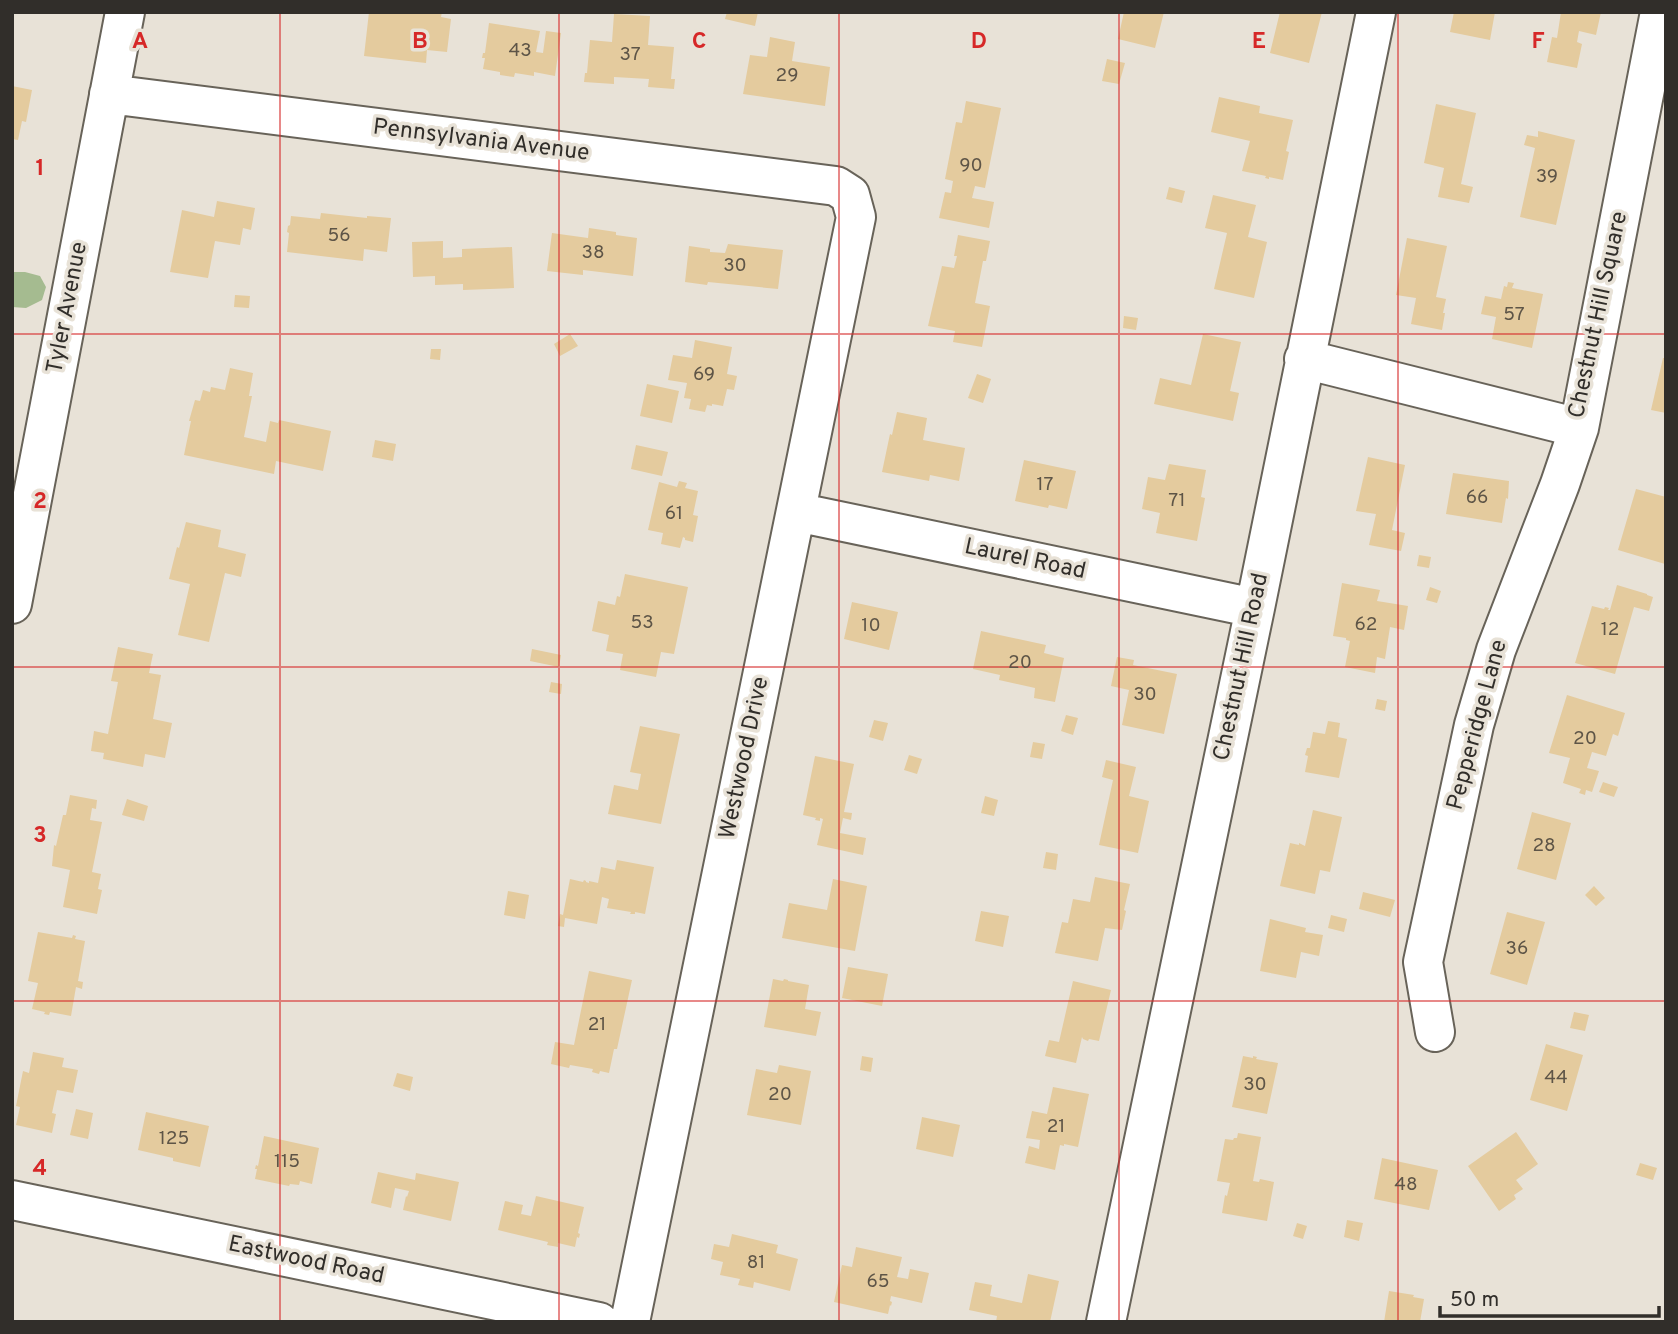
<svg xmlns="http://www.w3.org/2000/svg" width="1678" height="1334" viewBox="0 0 1678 1334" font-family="Overpass,sans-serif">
  <rect width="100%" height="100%" fill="#e8e2d7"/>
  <path fill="#a5bb90" d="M12,272H25L40,276L46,287L42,300L26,308L12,307Z"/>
  <path fill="#e4cb9e" d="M369,12L405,14V12H442L441,17L451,19L447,52L427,50L426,63L364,56Z
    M727,12H758L755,26L725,19Z
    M1124,12H1164L1155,48L1118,39Z
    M1280,12H1322L1309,63L1270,53Z
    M1454,12H1495L1490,40L1450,32Z
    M1561,12H1601L1596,35L1579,31L1577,42L1582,44L1577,68L1547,62L1552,37L1557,38Z
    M614,14L650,16L648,45L674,47L671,79H675L674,89L648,87L649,79L614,77V84L584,82L585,73H587L590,40L612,42Z
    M489,23L540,31L536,52L543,53L546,31L561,33L555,76L534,72V76L515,73L514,77L500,75V72L483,69L485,58H482L483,53H485Z
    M770,37L795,42L792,61L830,67L825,106L743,94L750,55L767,57Z
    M1107,59L1125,63L1119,84L1102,81Z
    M12,86L32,90L26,122L22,121L18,140L12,139Z
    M1219,97L1260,106L1259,113L1293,120L1286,151L1289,152L1283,180L1269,177V179L1265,178L1266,176L1242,171L1250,141L1211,132Z
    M966,101L1001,108L985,188L975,186L972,198L994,202L989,228L939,218L945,192L951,193L953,181L945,179L956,122L962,123Z
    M1436,104L1476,113L1461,184L1473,187L1469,203L1438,197L1444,168L1424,163Z
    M1538,131L1575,140L1556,225L1520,217L1535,148L1524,145L1527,135L1538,137Z
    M1169,187L1185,191L1182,203L1166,199Z
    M1213,195L1256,205L1248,237L1267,242L1254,298L1214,289L1227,233L1205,228Z
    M217,201L255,208L251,230L243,228L240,245L215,241L208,278L170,272L182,210L214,217Z
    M321,213L367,218V216L391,218L387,252L364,249L363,261L287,252L289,233L287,232L288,226L290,225L291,216L320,219Z
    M589,228L616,232V235L637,238L633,276L583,270V275L547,271L552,233L588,238Z
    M958,235L990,241L986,261H983L975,303L990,306L982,347L953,342L955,331L928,326L942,266L954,268L957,256H954Z
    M1407,238L1447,246L1436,297L1446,299L1443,313H1445L1442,330L1411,324L1416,298L1396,295Z
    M443,241V258L462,257V249L512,247L514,288L463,290V284L435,285V276L413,277L412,242Z
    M728,244L783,250L778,289L708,282L707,285L685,282L689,246L710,249V252L725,253Z
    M1508,282L1514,283L1512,288L1543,294L1532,348L1492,339L1496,317L1481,314L1485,296L1501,299L1504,286L1507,287Z
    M235,295L250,296L249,308L234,307Z
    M1124,316L1138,318L1136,330L1123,328Z
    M570,334L578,346L560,356L554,344Z
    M1203,334L1241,342L1230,391L1239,393L1233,421L1154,404L1160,378L1191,385Z
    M695,340L732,347L727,374L737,376L734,390L727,389L723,406L712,404V406L707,405L705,412L689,409L691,399L684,398L687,383L668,380L673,355L692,358Z
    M431,349H441L440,360L430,359Z
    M1663,358H1666V413L1651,410Z
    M230,368L253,373L249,396H252L244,437L266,442L270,421L278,423L279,420L331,431L323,471L276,461L274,474L184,455L191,421H189L195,400L200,401L203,390L210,392L211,387L225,390Z
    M977,374L991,379L983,403L968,398Z
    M647,384L679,391L672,423L640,416Z
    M897,412L927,418L923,440L965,448L959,481L930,475L929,481L882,472L890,434L892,435Z
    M375,440L396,444L393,461L372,457Z
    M636,445L668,452L662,476L631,469Z
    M1368,457L1405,465L1392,530L1405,533L1401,551L1369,545L1376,514L1356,511Z
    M1024,460L1076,471L1067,509L1049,505L1048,508L1015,501Z
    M1169,464L1206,470L1201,497L1205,498L1197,541L1156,533L1160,513L1142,509L1148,477L1165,480Z
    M1453,473L1509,481L1508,499L1506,498L1502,523L1446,514Z
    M679,481L687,483L685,488L698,491L693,515L698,516L693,542L685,540V538L683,537L680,548L661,544L663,533L648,530L659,482L677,487Z
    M1636,489L1666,497L1665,564L1618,550Z
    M186,522L221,530L218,547L246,554L241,577L225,573L209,642L178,635L190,584L169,579L177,547L179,548Z
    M1419,555L1431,557L1429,568L1417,566Z
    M625,574L688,587L674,654L661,652L656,677L620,670L623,654L606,651L609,635L592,631L598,601L615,605L617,596L620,597Z
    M1342,583L1380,590L1377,601L1408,606L1404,630L1390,627L1385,659L1377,657L1375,673L1345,667L1350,641L1346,640V638L1333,636Z
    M1617,585L1647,594V595L1653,597L1649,611L1634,607L1615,674L1575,663L1592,606L1604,609L1605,607L1609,608L1608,610H1610Z
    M1430,587L1441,591L1437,603L1426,600Z
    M852,602L898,612L889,650L844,639Z
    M981,631L1046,645L1044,653L1064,658L1055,702L1034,698L1035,688L999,680L1000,675L973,669Z
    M118,647L153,654L149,673L161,675L153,719L172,723L165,758L145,754L143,767L103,759L104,753L91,751L94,731L108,734L118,682L111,681Z
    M532,649L561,655L559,667L530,661Z
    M1117,657L1134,660L1133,665L1177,674L1164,734L1122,725L1129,690L1111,686Z
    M551,682L562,684L561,694L549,692Z
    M1567,695L1625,713L1618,736L1613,734L1606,756L1592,752L1587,768L1599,771L1592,792L1586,790L1585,795L1579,793L1581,789L1563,783L1570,758L1549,753Z
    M1377,699L1387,701L1385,711L1375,709Z
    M1066,715L1078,718L1073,735L1061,731Z
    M874,720L888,723L883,741L869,737Z
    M1328,721L1340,723L1338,737L1347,739L1339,778L1305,772L1308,756L1305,755L1307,748H1310L1313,732L1325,734Z
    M640,726L680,734L661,824L608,814L614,785L638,790L641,774L630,772Z
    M1033,742L1045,744L1042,759L1030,757Z
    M909,755L922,759L917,774L904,770Z
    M815,756L854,764L844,812L852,813L851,820L843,818L840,833L866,838L863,855L817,845L823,819L820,818V821L815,820L816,818L803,815Z
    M1106,760L1136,767L1129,796L1149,801L1138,853L1099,845L1113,780L1102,777Z
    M1603,782L1618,787L1614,797L1599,792Z
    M70,795L97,800L96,809L92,808L90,820L102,822L92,872L101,874L98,889L102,890L97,914L63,907L70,870L52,866L54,845L56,846L63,815H66Z
    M985,796L998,800L994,816L981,813Z
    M127,799L148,806L144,821L122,815Z
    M1313,810L1342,817L1330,872L1320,870L1315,894L1280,886L1290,843L1299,845V843L1305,846Z
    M1532,812L1571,823L1556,880L1517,869Z
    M1046,852L1058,854L1056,870L1043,868Z
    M617,860L654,867L645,914L635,912V914H630L631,912L607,908L609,899L602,897L597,924L565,918L564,927L558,926L560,914L563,915L570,879L583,882L584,880L586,881V882L589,883V881L598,883L601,867L615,870Z
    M1095,877L1130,884L1124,910L1126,911L1122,930L1105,928L1098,961L1055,953L1062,922L1068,923L1073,899L1090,902Z
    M833,879L867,886L855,951L782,938L789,903L827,910Z
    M1594,886L1605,898L1596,906L1585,895Z
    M508,891L529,895L525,919L504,915Z
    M1363,892L1395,900L1390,917L1359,909Z
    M981,911L1009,916L1003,947L975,941Z
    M1507,912L1545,922L1527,985L1490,974Z
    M1331,915L1347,919L1344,932L1328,928Z
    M1270,919L1306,928L1305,932L1323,935L1319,956L1301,952L1296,978L1260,971Z
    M38,932L72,938L73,935L76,936L75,939L85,941L78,981L83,982L82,989L76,987L71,1016L50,1012L49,1015L44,1014L45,1012L32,1009L38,983L28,981Z
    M848,967L888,974L882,1006L842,998Z
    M589,971L632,980L617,1049H614L609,1073L600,1071L599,1074L592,1072L593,1069L570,1065L569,1068L551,1064L555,1042L574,1045Z
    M773,979L783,981L784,979L788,980V981L809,985L805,1009L821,1012L816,1036L764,1027Z
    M1073,981L1111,990L1099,1041L1089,1039L1088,1041L1083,1039L1082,1037L1076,1063L1045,1056L1049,1040L1059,1042Z
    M1574,1012L1589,1015L1585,1031L1570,1028Z
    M1546,1044L1583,1055L1567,1111L1530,1100Z
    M33,1052L64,1058L62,1067L78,1070L73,1093L57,1090L52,1113L56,1114L52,1133L16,1125L20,1107L16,1106L23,1071L29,1073Z
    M862,1056L873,1058L871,1072L860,1070Z
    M1243,1056L1253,1058V1056L1257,1057L1256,1059L1278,1063L1267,1114L1232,1107Z
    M779,1065L811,1071L801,1125L747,1115L756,1069L777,1073Z
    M397,1073L413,1077L410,1091L393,1086Z
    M1053,1087L1089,1094L1078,1147L1064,1144V1146L1060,1145L1055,1170L1025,1163L1029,1146L1039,1149L1040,1140L1026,1138L1032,1111L1047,1114Z
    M76,1109L93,1113L88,1139L70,1135Z
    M146,1112L209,1126L200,1167L173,1161V1158L138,1150Z
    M922,1117L960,1125L953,1157L916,1149Z
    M1516,1132L1538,1164L1516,1180L1523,1189L1514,1195L1516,1199L1499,1211L1468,1166Z
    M1238,1133L1261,1137L1253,1181L1259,1182L1260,1179L1274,1182L1267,1221L1222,1213L1225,1195L1227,1196L1230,1183L1217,1181L1225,1139L1233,1140L1234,1138H1237Z
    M264,1136L319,1148L312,1184L300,1181L299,1185L290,1184L289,1186L255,1179L257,1169H255L256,1165L258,1166Z
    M1382,1158L1438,1170L1429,1210L1374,1199Z
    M1640,1163L1657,1168L1653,1180L1636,1175Z
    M378,1172L415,1180L416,1173L459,1182L451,1221L403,1210L406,1196L407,1197L409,1191L395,1188L391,1208L371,1203Z
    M536,1196L584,1207L578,1233L580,1234L579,1238L577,1237L575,1247L558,1243V1247L547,1245L548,1242L498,1230L505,1201L523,1205L521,1214L531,1216Z
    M1347,1220L1363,1223L1359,1241L1344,1237Z
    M1297,1223L1307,1226L1303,1239L1293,1236Z
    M732,1234L778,1245L776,1253L798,1259L790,1291L754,1282L753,1288L738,1285L740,1279L720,1275L723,1262L711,1259L714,1244L729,1247Z
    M856,1247L902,1257L897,1277L908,1279L910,1269L929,1273L922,1303L891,1296L890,1301L892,1302L891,1306L890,1305L888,1314L834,1302L842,1265L852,1267Z
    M1028,1274L1059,1281L1050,1322H996L997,1316L969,1310L975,1282L992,1285L990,1296L1022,1303Z
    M1389,1291L1414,1295L1413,1297L1424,1299L1420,1322H1384Z"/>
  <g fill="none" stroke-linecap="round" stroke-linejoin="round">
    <g stroke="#686359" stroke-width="42">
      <path id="minor" d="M109,94L836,186L850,195L856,217L630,1322
        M1304,359L1579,428
        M796,512L1255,608
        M12,604L125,12
        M1435,1032L1423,962L1474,725L1496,650L1560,484L1579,428L1660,12
        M12,1200L599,1322
        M1106,1322L1255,608L1376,12"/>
    </g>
    <use href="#minor" stroke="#fff" stroke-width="38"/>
  </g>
  <path fill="none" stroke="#d62828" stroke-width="2" stroke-opacity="0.55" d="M280,12V1322M559,12V1322M839,12V1322M1119,12V1322M1398,12V1322M12,334H1666M12,667H1666M12,1001H1666"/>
  <g text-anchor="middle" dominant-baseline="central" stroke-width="7" stroke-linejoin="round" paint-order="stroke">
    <g font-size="19" fill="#5e5547">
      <text x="520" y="51">43</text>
      <text x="630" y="55">37</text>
      <text x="787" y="76">29</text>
      <text x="971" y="166">90</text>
      <text x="1547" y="177">39</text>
      <text x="339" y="236">56</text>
      <text x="593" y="253">38</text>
      <text x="735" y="266">30</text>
      <text x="1514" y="315">57</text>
      <text x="704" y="375">69</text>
      <text x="1045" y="485">17</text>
      <text x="1477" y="498">66</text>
      <text x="1177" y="501">71</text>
      <text x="674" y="514">61</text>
      <text x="642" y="623">53</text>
      <text x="1366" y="625">62</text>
      <text x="871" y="626">10</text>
      <text x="1610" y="630">12</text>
      <text x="1020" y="663">20</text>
      <text x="1145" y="695">30</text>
      <text x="1585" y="739">20</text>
      <text x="1544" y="846">28</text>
      <text x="1517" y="949">36</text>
      <text x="597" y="1025">21</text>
      <text x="1556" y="1078">44</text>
      <text x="1255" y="1085">30</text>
      <text x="780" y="1095">20</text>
      <text x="1056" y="1127">21</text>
      <text x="174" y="1139">125</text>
      <text x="287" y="1162">115</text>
      <text x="1406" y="1185">48</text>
      <text x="756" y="1263">81</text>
      <text x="878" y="1282">65</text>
    </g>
    <g font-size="23" fill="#312e2a" stroke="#e8e2d7">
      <text transform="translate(481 141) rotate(7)">Pennsylvania Avenue</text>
      <text transform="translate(68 308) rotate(-79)">Tyler Avenue</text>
      <text transform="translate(1599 315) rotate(-78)">Chestnut Hill Square</text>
      <text transform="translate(1025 560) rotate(12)">Laurel Road</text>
      <text transform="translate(1242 667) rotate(-78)">Chestnut Hill Road</text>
      <text transform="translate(1478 725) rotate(-75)">Pepperidge Lane</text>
      <text transform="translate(745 758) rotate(-78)">Westwood Drive</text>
      <text transform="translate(306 1261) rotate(12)">Eastwood Road</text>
    </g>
  </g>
  <g font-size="23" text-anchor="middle" font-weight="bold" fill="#d62828" stroke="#e8e2d7" stroke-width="7" stroke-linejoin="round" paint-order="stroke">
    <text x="140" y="48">A</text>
    <text x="420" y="48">B</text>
    <text x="699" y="48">C</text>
    <text x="979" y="48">D</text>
    <text x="1259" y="48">E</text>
    <text x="1538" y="48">F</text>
    <text x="40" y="175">1</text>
    <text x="40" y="508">2</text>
    <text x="40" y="842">3</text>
    <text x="40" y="1175">4</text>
  </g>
  <rect width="1678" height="1334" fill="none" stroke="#312e2a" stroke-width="28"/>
  <path d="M1440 1306v10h219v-10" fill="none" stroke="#312e2a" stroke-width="3.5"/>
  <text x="1450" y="1306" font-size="21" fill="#312e2a" stroke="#e8e2d7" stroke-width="5" paint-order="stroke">50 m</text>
</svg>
